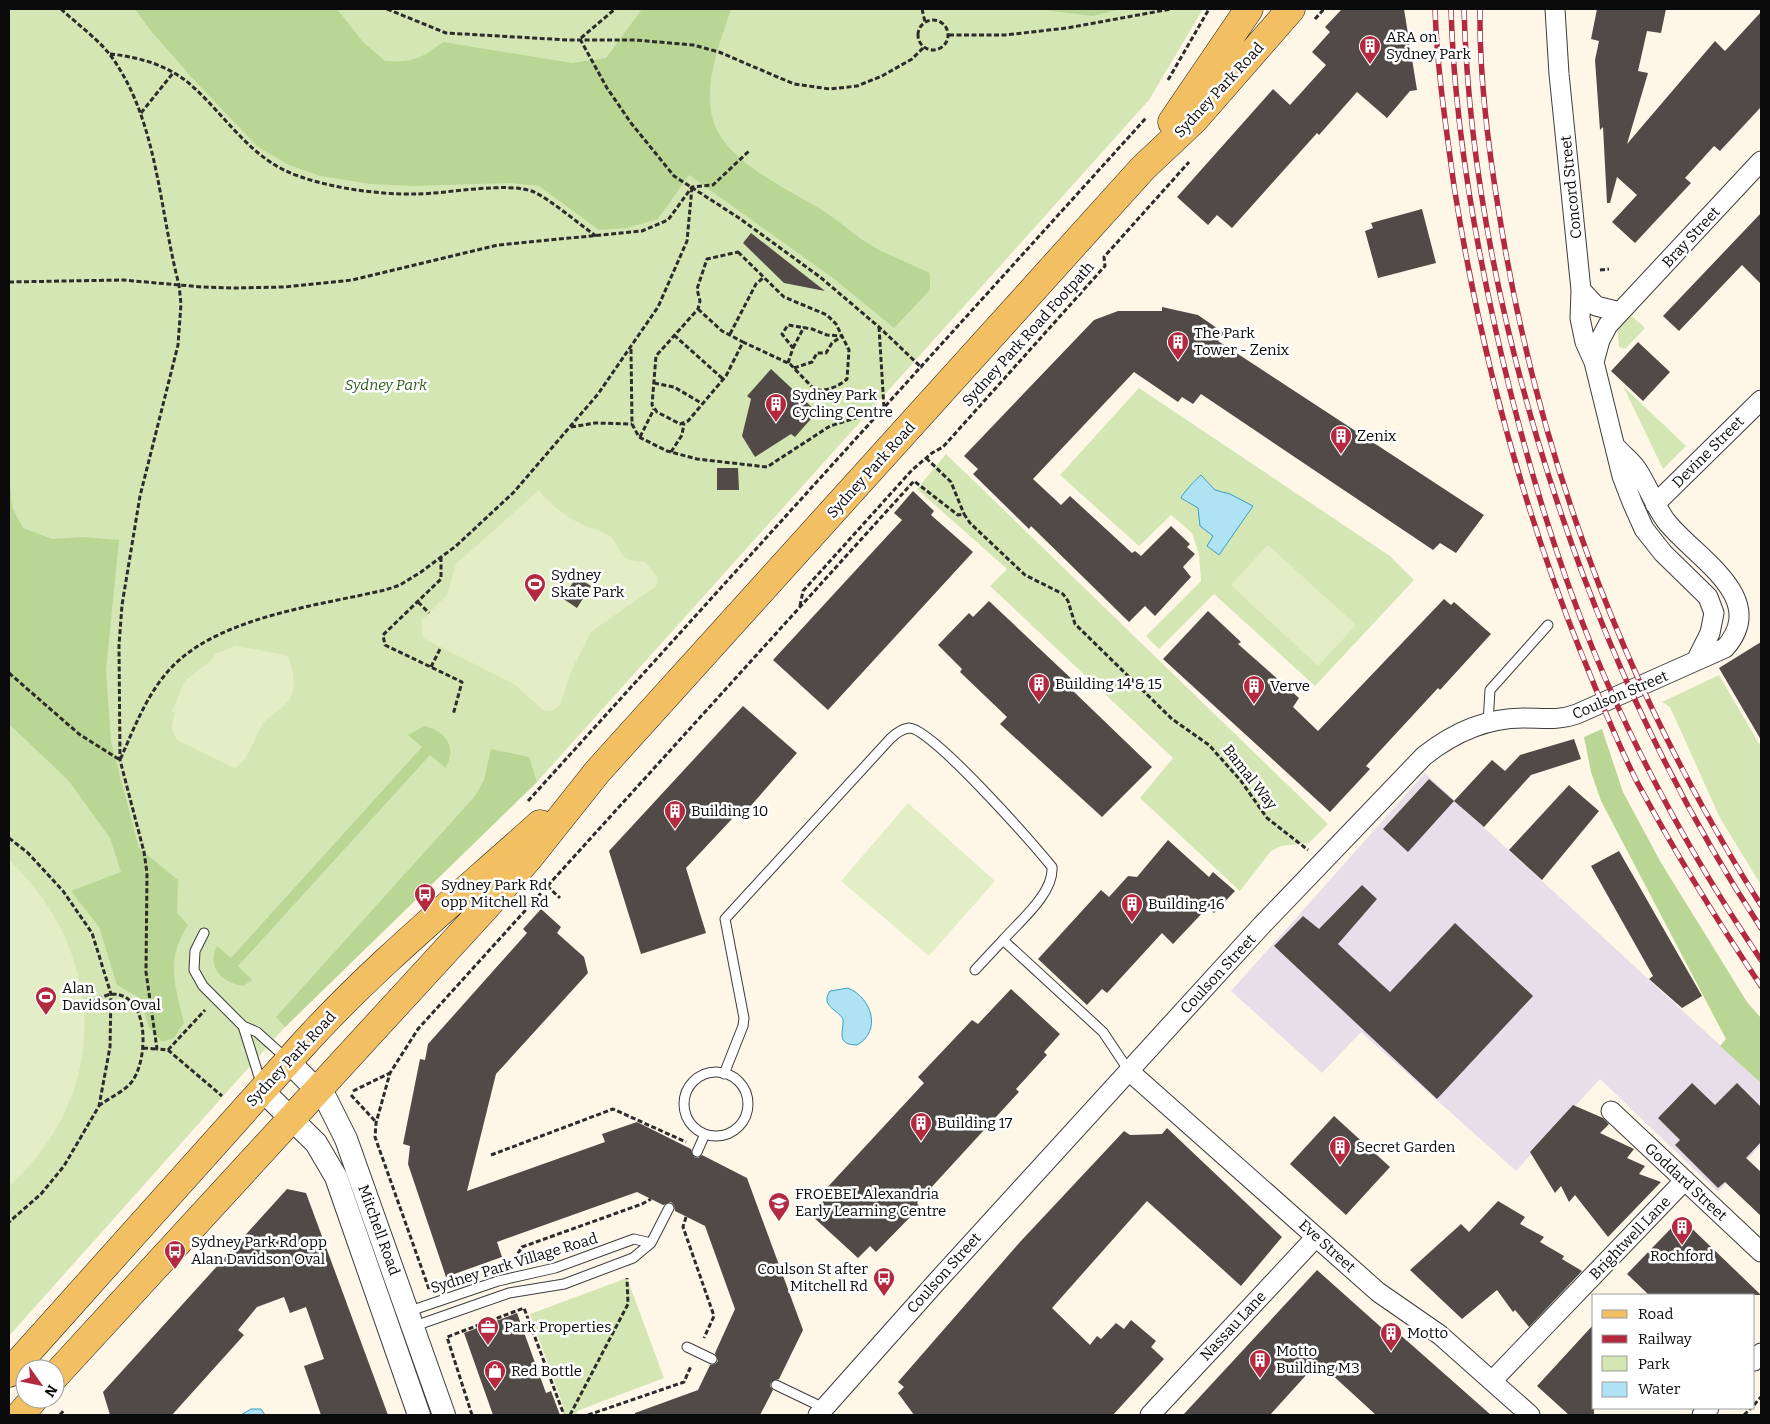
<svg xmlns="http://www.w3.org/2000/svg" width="1770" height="1424" viewBox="0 0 1770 1424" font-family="Bitter,serif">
  <rect width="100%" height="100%" fill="#fef7e8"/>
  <path fill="#e7dee9" d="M1425,773L1761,1083V1145L1718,1192L1600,1079L1516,1171L1361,1032L1322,1073L1231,991Z"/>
  <path fill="#d4e6b4" d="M9,9H1203L1149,100L537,782L285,1027L9,1336Z
    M1627,316L1633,317L1645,328L1625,349L1619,347L1617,328Z
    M1623,386L1686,446L1663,469Z
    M1139,388L1390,556L1414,580L1315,686L1214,594L1159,649L1146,636L1201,581L1199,554L1192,533L1171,515L1139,546L1060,475Z
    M946,454L1328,824L1309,843L1281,846L1271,851L1240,891L1140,798L1173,758L990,586L1007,569L917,489Z
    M1719,675L1761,747V885L1720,818L1670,707L1662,702Z
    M627,1278L664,1378L577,1411L576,1415H562L564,1408L530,1314Z"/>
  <path fill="#bad694" d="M135,9H337L363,42L385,61C414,62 419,60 443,42L572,63L606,58L642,9H731C720,42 703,85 713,120C725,162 790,190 825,212C841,222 855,236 872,246C890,256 911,264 930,273V290L894,328L833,278L689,175L658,219L627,228L599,230L539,186L509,183L413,186L371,184L320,176L289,165L258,147L195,81L151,31Z
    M1036,9H1121L1093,16Z
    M9,470L12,507L23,528L52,539L83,537L119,540L106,670L111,742L139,848L178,880L177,913L188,925C165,961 175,984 184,1023L174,1038L162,1042L149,1027L140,998L117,985L99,927L71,891L121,872L110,838L68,780L9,724Z
    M425,726C446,731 458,749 445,768L430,755L238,966L252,980L243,986C222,983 206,967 217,946L231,958L422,747L408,735Z
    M1602,729L1623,792L1660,861L1747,1002L1761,1018V1083L1720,1046L1726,1039L1601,801L1591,772L1584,737Z
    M491,749L529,757L537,782L285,1027L276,1017L475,796L484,780Z"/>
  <path fill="#e4eec6" d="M539,490C546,501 569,519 581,524C589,528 599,530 607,534C623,544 613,562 645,562L658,578L656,586L591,632L572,669L560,705L554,710L544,711L514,684L423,638L421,621L447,595L456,564Z
    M1268,545L1356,625L1318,666L1231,585Z
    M235,646L286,655C293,664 295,681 293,692C289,707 269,714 261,726C254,739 248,762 234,768L179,741C169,732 172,724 175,713L172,711L185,681L213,659L215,654Z
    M908,803L995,881L929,956L841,881Z
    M9,860C107,953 112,1093 9,1186Z"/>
  <path fill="#afe2f3" stroke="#399fc7" d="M1201,475L1215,490L1230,494L1253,506L1219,555L1207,546L1213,536L1200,526L1198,508L1181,498C1182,494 1197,478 1201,475Z
    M848,988C872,998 882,1031 857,1045C835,1045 844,1031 843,1019C837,1009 820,1006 830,991Z
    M251,1409H261L265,1415H241Z"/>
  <path fill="#524a47" d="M1342,9H1404L1417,90L1410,91L1387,118L1357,92L1319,135L1317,133L1232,228L1217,215L1208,225L1177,197L1273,89L1290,105L1326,65L1312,52L1330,32L1325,27Z
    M1597,9H1666L1661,33L1647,31L1638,71L1648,73L1627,144L1715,41L1725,51L1761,12V107L1720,151L1714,146L1685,178L1691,183L1635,243L1612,222L1637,195L1617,177L1610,203H1607L1603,127L1600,130L1595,60L1599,41L1591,39Z
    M1422,209L1436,263L1378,278L1365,231L1373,228L1371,223Z
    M1761,213V284L1742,265L1679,331L1663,316Z
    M751,233L825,291L784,283L743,243Z
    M1162,307L1198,315L1224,333L1218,341L1484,515L1456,553L1440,543L1433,550L1201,394L1193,404L1182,397L1178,402L1134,372L1033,479L1061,505L1070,496L1132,553L1135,551L1141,556L1171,526L1190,544L1187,547L1195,554L1183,567L1191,577L1155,616L1145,606L1129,622L1031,526L1029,529L973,474L978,469L964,456L1094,320L1118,311H1162Z
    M1638,342L1670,372L1643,401L1611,371Z
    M771,369L817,412L795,437L791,434L755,457L742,436L751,399L747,396Z
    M717,468H738L739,490H717Z
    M913,491L934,511L931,515L973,552L828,710L773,660L902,520L894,513Z
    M577,577L591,586L577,608L562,598Z
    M1444,599L1451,605L1454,602L1491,634L1440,690L1438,688L1366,766L1370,769L1330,812L1163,659L1208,611L1241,642L1238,644L1299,698L1293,707L1318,731Z
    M989,601L1077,684L1071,689L1152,767L1102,817L1000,724L1007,717L960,672L962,669L938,645L969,613L973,617Z
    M1761,642V740L1719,668Z
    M743,706L797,753L748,809L745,805L686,868L706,933L641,954L609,851Z
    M1574,739L1581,759L1531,775L1484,827L1454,801L1492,760L1505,771L1520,755Z
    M1429,779L1454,801L1408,852L1383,829Z
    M1569,785L1599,811L1542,880L1509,850Z
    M1168,840L1209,877L1213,872L1235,891L1214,913L1208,907L1173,944L1162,933L1107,993L1102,989L1087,1005L1038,959L1101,890L1109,897L1128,876L1137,877Z
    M1619,851L1702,996L1682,1008L1649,979L1653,976L1591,866Z
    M1362,885L1377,899L1338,944L1390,992L1455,923L1533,996L1437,1099L1274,946L1303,916L1319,929Z
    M541,909L561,927L557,933L584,957L588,973L496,1074L467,1191L605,1142L602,1134L637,1122L691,1149L694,1157L698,1158L702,1155L747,1178L803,1330L779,1379L771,1382L770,1386L773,1390L760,1415H635V1413L698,1390L710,1365L715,1364L718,1361L715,1353L735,1309L705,1226L675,1211L674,1205L671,1202L663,1205L637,1192L497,1242L502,1257L446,1277L408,1164L410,1146L403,1144L420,1059L425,1060L428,1044L527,933L523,929Z
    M1011,989L1060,1034L1044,1052L1047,1055L1016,1089L1019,1092L917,1203L920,1207L876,1252L870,1246L858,1258L811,1215L828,1196L823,1192L924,1083L918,1077L972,1020L978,1024Z
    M1692,1083L1715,1105L1737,1083L1761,1107V1142L1746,1158L1761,1172V1216L1725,1182L1718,1188L1675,1145L1680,1140L1658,1118Z
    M1573,1105L1603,1118L1609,1124L1600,1133L1634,1149L1627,1158L1645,1166L1639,1174L1661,1182L1608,1237L1575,1195L1569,1202L1561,1186L1555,1193L1530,1152Z
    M1334,1116L1390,1167L1346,1215L1290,1164Z
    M1167,1128L1282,1237L1241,1286L1147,1201L1052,1308L1090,1345L1097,1336L1101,1339L1116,1323L1124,1329L1131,1320L1156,1341L1151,1347L1164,1359L1113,1415H914L898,1393L904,1387L898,1382L1020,1242L1124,1131L1130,1135L1162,1134Z
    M287,1189L306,1193L388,1415H321L304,1366L324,1359L306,1307L290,1313L284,1297L257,1307L238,1330L244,1335L172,1415H110L103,1392Z
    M1498,1201L1525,1217L1520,1224L1544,1237L1540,1242L1564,1256L1562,1259L1582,1271L1529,1327L1515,1310L1513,1312L1497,1290L1462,1319L1410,1270L1461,1224L1469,1232Z
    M1681,1218L1761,1295H1649L1627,1274Z
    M1317,1270L1383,1329L1388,1324L1491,1415H1376L1318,1362L1270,1415H1183Z
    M517,1313L546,1393L551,1391L560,1415H493L464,1333Z
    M1594,1324V1415H1569L1537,1386Z"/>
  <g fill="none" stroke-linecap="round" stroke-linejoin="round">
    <g stroke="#3d3d3d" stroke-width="11">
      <path id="service" d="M1488,723L1490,690L1548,625
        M204,933L195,951L194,970L203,986L243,1026L257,1032L287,1059
        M975,970L1003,940
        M243,1026L261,1083
        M684 1104a32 32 0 1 1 64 0a32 32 0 1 1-64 0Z
        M724,1074L743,1026L744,1018L725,919L890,739C895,734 901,729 909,728C931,727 1034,845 1052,867C1054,893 1020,921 1003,940L1103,1032L1129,1071
        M697,1152L705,1134
        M407,1312L498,1281L555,1268L634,1239L651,1243
        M412,1327L509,1293L564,1284L633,1258L651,1243L669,1208
        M687,1347L712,1359
        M776,1385L824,1408"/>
    </g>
    <g stroke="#3d3d3d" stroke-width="21">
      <path id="minor" d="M1555,9L1559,74L1581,290L1580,318L1585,342L1594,362L1622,476L1632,502L1644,529L1663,553L1708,597L1714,613L1710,633L1697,659
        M1581,290L1596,306L1620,312
        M1594,362L1600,340L1608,325L1761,161
        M1655,504L1761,400
        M1129,1071L1378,1292L1440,1335L1530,1415
        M1611,1111L1761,1252
        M1754,1361L1761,1353
        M1492,1381L1685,1180
        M818,1415L939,1279L1262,925L1424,756C1453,733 1486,718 1523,718C1543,718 1558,721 1577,714L1725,648C1770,597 1695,558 1666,521C1654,505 1648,485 1636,468C1631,461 1623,455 1617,448
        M1150,1415L1316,1237
        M1702,1415L1709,1408"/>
    </g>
    <g stroke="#3d3d3d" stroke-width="24">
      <path id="tertiary" d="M288,1061L326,1099L346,1139L444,1415
        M262,1090L316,1143L336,1177L419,1415"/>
    </g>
    <g stroke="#1b1b1b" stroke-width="29">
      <path id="primary" d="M1172,122L1249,9
        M9,1373L300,1048C374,966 459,897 540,824
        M55,1376L484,909L528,859L598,771L1143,168L1194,120L1291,9
        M20,1415L34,1399"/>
    </g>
    <path stroke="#2c2c2c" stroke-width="3" stroke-dasharray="5 2.5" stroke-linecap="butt" d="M61,9C77,24 98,39 111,56C158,121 159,209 179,285L181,304L178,345L140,496L122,605L119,645L120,760L144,852L147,873L146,972L157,1049L168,1050L222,1096
      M387,9L446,33L568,40H635L693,45L719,52L794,84L830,89L857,86L882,76L912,59L924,47
      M922,9L925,22
      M1315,19L1324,9
      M918 35a15 15 0 1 1 30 0a15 15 0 1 1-30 0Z
      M949,35H1005L1067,28L1171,9
      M581,38L615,9
      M580,39L607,88L631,123L674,176L739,218L820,277L879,327L922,368
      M110,54C139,57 168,65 191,85C223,113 246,152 286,171C321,187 378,195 416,194C446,194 508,181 534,192C551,200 579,224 596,236
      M1168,80L1209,9
      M141,113L173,73
      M738,252L784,297L827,315L836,324L849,350L847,379C839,386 825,393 814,389L790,364L743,342L726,376L688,421L680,424L657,412L652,405L656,356L698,309L700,301L697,289L707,259Z
      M1600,270L1609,269
      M9,282L123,280L202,287L234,288L285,287L352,280L498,245L642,231L668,220L692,187L713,185L749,151
      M698,309L722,331L743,342
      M879,327L884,408
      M730,334L756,284L764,277
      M674,335L723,379
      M793,348L804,327
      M631,349L632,424L639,437L667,451L697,459L767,467L830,426L884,409
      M788,363L793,348L782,334L788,325L812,329L827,335L842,336
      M794,368L812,362L817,353H826L832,343L842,336
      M654,383L674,387L703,404
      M571,427L595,423L632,424
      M640,437L654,409
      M671,452L682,435L684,423
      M926,458L951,482L964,514
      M441,557V579L383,635L385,645L462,682L453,715
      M418,602L429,613
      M800,606L803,591L912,470L932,453L943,447L1105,266L1104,257L1189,162
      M431,667L441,647
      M9,673L79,734L120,760C135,726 149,688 177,662C227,616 320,605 385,590L400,585L421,572L456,546L514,492L598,394L658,307L687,241L692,187
      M528,801L1146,118
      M9,838L28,853L63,891L92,933L111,994L110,1047L99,1106L64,1166L41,1194L9,1222
      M547,886L560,898
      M84,1006C91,1003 104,995 112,994C150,994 148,1058 133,1080C127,1090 109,1098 100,1105
      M143,1048L157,1049
      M168,1050L205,1010
      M353,1091L390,1073
      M351,1095L376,1122
      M491,1155L613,1109L686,1142
      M686,1217L683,1227L714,1316L704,1338
      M514,1260L522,1247L642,1204L651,1199
      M429,1289L375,1137L376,1123L390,1073L418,1029L914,481L958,515L964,514L970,523L1025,575L1063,594L1068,601L1075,624L1172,719L1209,745L1241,781L1267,818L1308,850
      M1754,1405L1761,1397
      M60,1415L64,1410
      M472,1415L447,1337L524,1308L564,1415
      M570,1415L628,1304L627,1278
      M588,1415L684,1382L691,1366
      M1744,1415L1751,1408"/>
    <use href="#service" stroke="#fff" stroke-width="9"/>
    <use href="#minor" stroke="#fff" stroke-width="19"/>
    <use href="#tertiary" stroke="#fff" stroke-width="22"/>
    <use href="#primary" stroke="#f3bf63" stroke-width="28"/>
    <g stroke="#b32940" stroke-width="5.5">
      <path id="rail" d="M1435,9C1437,68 1446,127 1454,186C1479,345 1520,500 1580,650C1598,694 1615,738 1636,780C1674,851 1716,919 1761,986
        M1451,9C1454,117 1472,225 1496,331C1520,438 1551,546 1592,647C1637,757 1695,862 1761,960
        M1464,9C1468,154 1496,299 1537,438C1589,612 1661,776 1761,928
        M1480,9C1479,77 1488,146 1499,213C1532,421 1602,627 1705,811C1723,843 1741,875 1761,905"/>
    </g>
    <use href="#rail" stroke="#fff" stroke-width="4" stroke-dasharray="11" stroke-linecap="butt"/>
  </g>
  <defs>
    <g id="building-pin" transform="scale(1.125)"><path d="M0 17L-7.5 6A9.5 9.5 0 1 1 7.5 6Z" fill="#b32940" stroke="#fff"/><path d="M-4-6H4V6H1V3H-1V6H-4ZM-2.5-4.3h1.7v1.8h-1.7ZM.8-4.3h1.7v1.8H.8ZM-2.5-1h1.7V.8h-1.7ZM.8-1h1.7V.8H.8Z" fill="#fff"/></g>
    <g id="stadium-pin" transform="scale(1.125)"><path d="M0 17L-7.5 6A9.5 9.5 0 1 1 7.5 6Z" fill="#b32940" stroke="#fff"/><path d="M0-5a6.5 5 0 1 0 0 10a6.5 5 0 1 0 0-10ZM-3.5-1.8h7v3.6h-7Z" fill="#fff"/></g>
    <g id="bus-pin" transform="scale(1.125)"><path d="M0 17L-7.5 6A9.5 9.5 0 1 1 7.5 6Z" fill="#b32940" stroke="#fff"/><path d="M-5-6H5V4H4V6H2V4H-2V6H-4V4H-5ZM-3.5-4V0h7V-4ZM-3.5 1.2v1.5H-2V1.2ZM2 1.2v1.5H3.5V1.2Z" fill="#fff"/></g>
    <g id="school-pin" transform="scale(1.125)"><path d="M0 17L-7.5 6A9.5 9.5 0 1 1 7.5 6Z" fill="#b32940" stroke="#fff"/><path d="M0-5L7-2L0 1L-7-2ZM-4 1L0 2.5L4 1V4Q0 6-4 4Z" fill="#fff"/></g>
    <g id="office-pin" transform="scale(1.125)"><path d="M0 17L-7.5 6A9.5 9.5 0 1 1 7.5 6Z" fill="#b32940" stroke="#fff"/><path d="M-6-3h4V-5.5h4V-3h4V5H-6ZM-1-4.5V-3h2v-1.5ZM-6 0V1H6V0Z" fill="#fff"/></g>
    <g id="shop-pin" transform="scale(1.125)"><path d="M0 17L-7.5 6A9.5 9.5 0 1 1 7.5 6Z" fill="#b32940" stroke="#fff"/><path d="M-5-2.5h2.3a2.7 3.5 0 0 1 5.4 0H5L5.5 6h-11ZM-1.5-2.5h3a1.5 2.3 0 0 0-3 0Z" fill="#fff"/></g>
  </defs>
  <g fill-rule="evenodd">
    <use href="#building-pin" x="1370" y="46"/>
    <use href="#building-pin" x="1178" y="342"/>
    <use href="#building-pin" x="776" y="404"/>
    <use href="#building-pin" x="1341" y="436"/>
    <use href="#stadium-pin" x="535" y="584"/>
    <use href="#building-pin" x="1039" y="684"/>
    <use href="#building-pin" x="1254" y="686"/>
    <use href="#building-pin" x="675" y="811"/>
    <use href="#bus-pin" x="425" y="894"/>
    <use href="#building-pin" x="1132" y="904"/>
    <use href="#stadium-pin" x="46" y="997"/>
    <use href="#building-pin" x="921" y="1123"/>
    <use href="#building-pin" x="1340" y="1147"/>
    <use href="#school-pin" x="779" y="1203"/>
    <use href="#building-pin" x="1682" y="1227"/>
    <use href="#bus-pin" x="175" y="1251"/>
    <use href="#bus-pin" x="884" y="1278"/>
    <use href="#office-pin" x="488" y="1327"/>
    <use href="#building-pin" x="1391" y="1333"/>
    <use href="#building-pin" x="1260" y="1360"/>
    <use href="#shop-pin" x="495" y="1371"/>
  </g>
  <g text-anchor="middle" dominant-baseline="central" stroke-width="5" stroke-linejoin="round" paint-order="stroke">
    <g font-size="15" fill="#0a0a0a" stroke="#fff" text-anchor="start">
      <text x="1386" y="37">ARA on<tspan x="1386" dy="17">Sydney Park</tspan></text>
      <text x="1194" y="333">The Park<tspan x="1194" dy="17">Tower - Zenix</tspan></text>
      <text x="792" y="395">Sydney Park<tspan x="792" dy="17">Cycling Centre</tspan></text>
      <text x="1357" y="436">Zenix</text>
      <text x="551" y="575">Sydney<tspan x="551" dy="17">Skate Park</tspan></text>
      <text x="1055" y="684">Building 14 &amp; 15</text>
      <text x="1270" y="686">Verve</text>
      <text x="691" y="811">Building 10</text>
      <text x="441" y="885">Sydney Park Rd<tspan x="441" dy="17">opp Mitchell Rd</tspan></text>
      <text x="1148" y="904">Building 16</text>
      <text x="62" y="988">Alan<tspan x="62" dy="17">Davidson Oval</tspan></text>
      <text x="937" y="1123">Building 17</text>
      <text x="1356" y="1147">Secret Garden</text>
      <text x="795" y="1194">FROEBEL Alexandria<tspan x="795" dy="17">Early Learning Centre</tspan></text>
      <text x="191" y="1242">Sydney Park Rd opp<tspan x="191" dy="17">Alan Davidson Oval</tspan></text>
      <text x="1682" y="1256" text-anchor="middle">Rochford</text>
      <text x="868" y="1269" text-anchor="end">Coulson St after<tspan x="868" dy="17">Mitchell Rd</tspan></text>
      <text x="504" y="1327">Park Properties</text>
      <text x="1407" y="1333">Motto</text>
      <text x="1276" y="1351">Motto<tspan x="1276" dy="17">Building M3</tspan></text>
      <text x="511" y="1371">Red Bottle</text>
    </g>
    <g font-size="15" fill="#0a0a0a" stroke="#fff">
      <text transform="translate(1219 90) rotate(-47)">Sydney Park Road</text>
      <text transform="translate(1571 187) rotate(-96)">Concord Street</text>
      <text transform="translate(1691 237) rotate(-47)">Bray Street</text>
      <text transform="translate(1028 334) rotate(-48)">Sydney Park Road Footpath</text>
      <text transform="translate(1708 452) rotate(-45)">Devine Street</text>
      <text transform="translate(871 470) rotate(-48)">Sydney Park Road</text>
      <text transform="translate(1620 695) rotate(-23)">Coulson Street</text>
      <text transform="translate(1250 777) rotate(52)">Bamal Way</text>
      <text transform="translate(1218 974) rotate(-47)">Coulson Street</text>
      <text transform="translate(291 1059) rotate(-47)">Sydney Park Road</text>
      <text transform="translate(1686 1182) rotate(43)">Goddard Street</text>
      <text transform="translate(379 1230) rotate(70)">Mitchell Road</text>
      <text transform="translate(1630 1238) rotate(-46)">Brightwell Lane</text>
      <text transform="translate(1327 1246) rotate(42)">Eve Street</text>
      <text transform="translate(514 1263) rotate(-17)">Sydney Park Village Road</text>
      <text transform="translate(944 1273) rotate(-48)">Coulson Street</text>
      <text transform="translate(1233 1326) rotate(-47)">Nassau Lane</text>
    </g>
    <g font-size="15" font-style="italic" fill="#335e1e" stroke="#fff">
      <text x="386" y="385">Sydney Park</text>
    </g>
  </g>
  <rect width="1770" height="1424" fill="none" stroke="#0a0a0a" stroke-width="20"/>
  <rect x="1592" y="1294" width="162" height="115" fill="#ffffff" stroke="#9d9d9d"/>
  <rect x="1602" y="1310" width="25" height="8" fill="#f3bf63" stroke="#9d9d9d"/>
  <text x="1638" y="1319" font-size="15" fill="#0a0a0a">Road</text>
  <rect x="1602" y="1335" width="25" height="8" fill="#b32940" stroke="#9d9d9d"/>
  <text x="1638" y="1344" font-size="15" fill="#0a0a0a">Railway</text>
  <rect x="1602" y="1356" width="25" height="15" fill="#d4e6b4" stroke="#9d9d9d"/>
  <text x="1638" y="1369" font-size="15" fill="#0a0a0a">Park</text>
  <rect x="1602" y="1382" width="25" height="15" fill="#afe2f3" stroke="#9d9d9d"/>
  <text x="1638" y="1394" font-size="15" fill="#0a0a0a">Water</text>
  <g transform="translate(40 1384) rotate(123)"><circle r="24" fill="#ffffff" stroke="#9d9d9d"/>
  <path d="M0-4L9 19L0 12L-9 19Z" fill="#b32940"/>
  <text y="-8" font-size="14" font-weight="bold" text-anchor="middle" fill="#0a0a0a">N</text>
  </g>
</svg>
